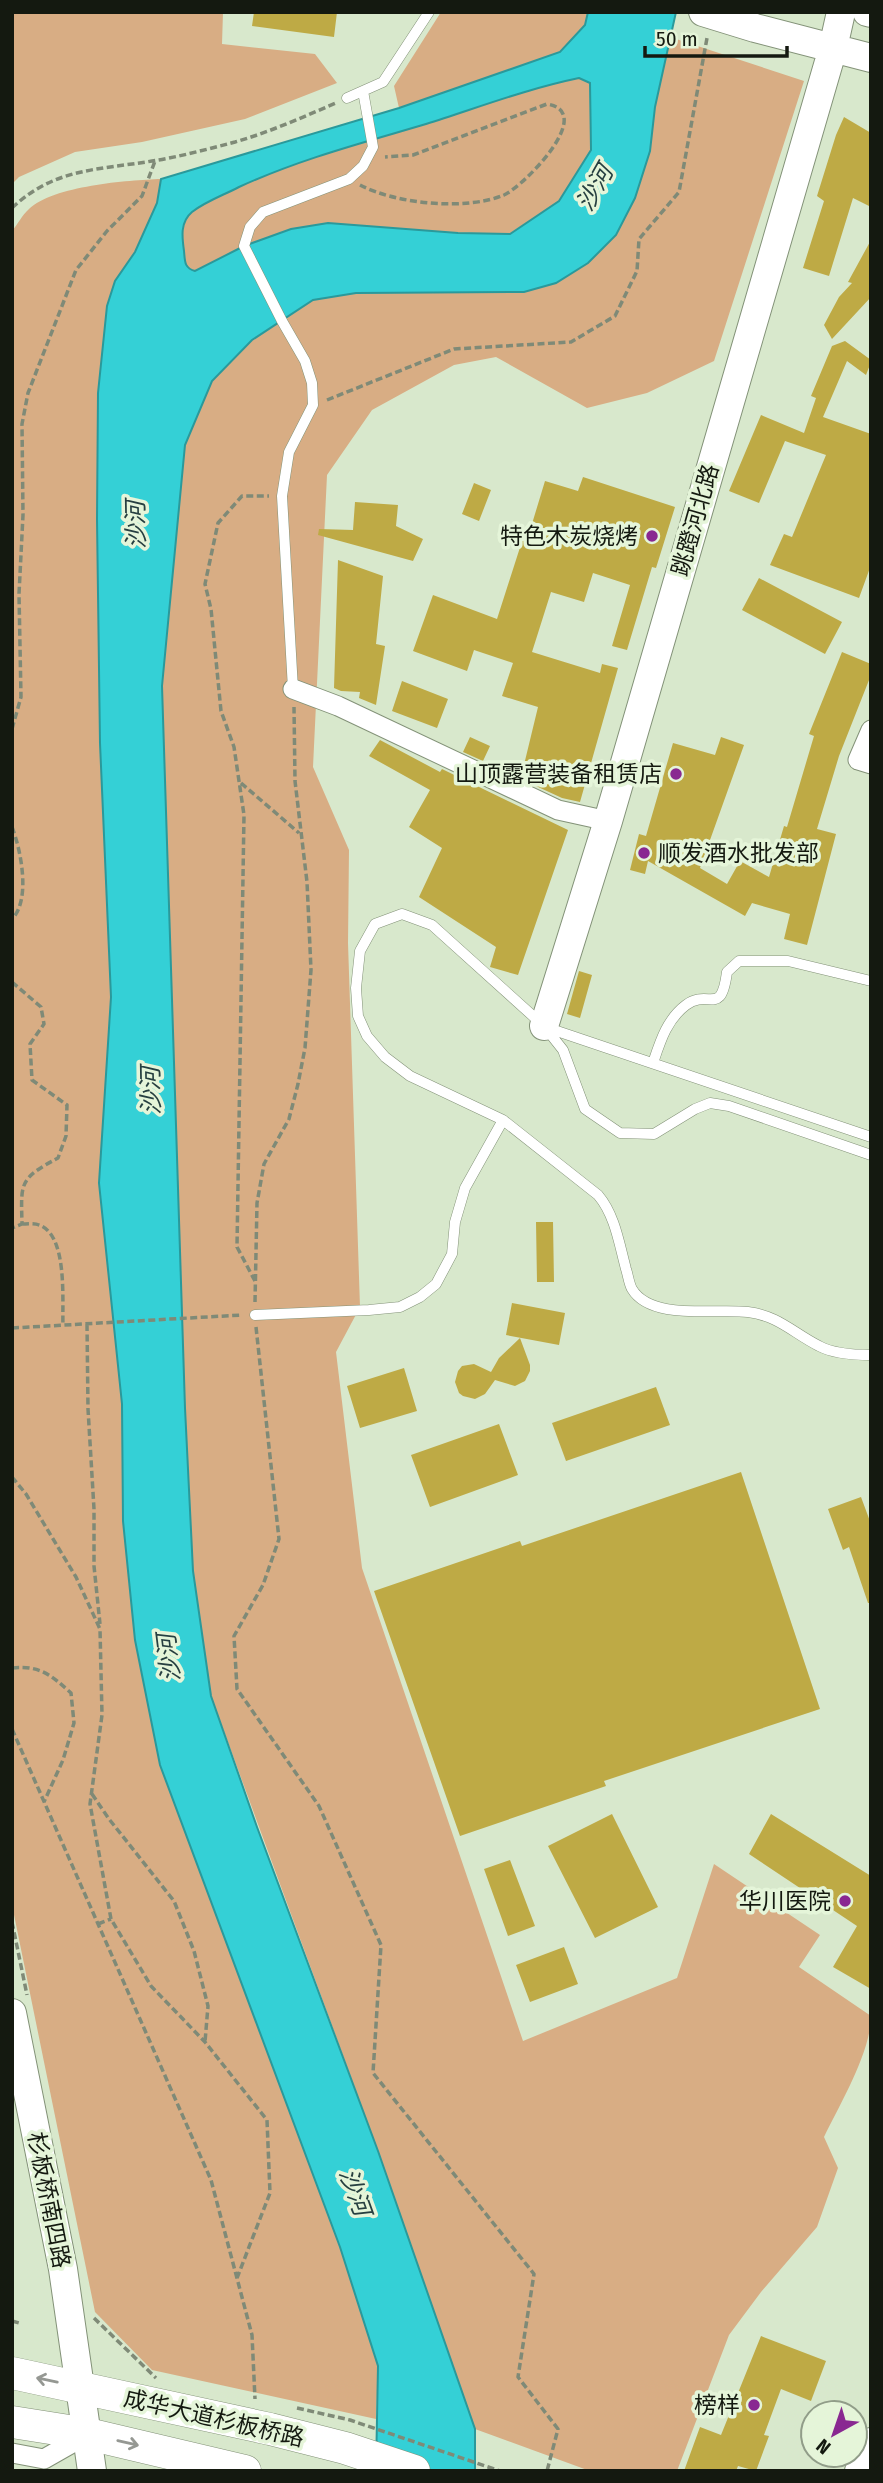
<svg xmlns="http://www.w3.org/2000/svg" width="883" height="2483" viewBox="0 0 883 2483" font-family="'Fira Sans Condensed','Noto Sans SC',sans-serif">
  <rect width="100%" height="100%" fill="#d8e8cc"/>
  <path fill="#d8ad84" d="M12,12H223L222,44L315,54L337,83L245,119L142,142L75,152L19,177L12,184Z
    M441,12H588L585,25L560,52L399,108L394,86Z
    M670,37L804,81L714,361L647,393L587,408L496,357L454,365L372,410L327,475L313,767L349,850L348,943L360,1307L336,1352L362,1568L523,2041L677,1978L714,1864L820,1935L799,1967L871,2016C871,2052 840,2104 824,2137L838,2168L817,2227L761,2292L729,2335L677,2471H590L475,2429L378,2151L211,1696L193,1571L188,1518L162,686L185,445L212,381L252,340L313,300L356,293L524,292L650,151L655,108Z
    M579,78L590,83L591,150L559,201L509,234L458,233L328,223L244,246L195,272C184,268 185,261 184,251C182,237 180,222 192,212C206,201 224,195 239,187C300,159 362,143 426,124C477,108 526,89 579,78Z
    M161,179L157,203L135,252L115,281L107,306L98,393L97,519L100,743L111,997L99,1183L122,1404L123,1521L135,1640L160,1765L340,2247L378,2366L376,2419L152,2370L95,2312L12,1905V231C18,224 22,215 29,209C53,186 128,180 161,179Z"/>
  <path fill="#34d0d6" stroke="#2a999b" stroke-width="2" fill-rule="evenodd" d="M588,12H676L655,107L650,151L635,198L616,235L588,263L556,283L524,292L356,293L313,300L252,340L212,381L185,445L162,686L185,1408L193,1571L211,1696L257,1827L378,2151L475,2429V2471H376L378,2366L340,2247L160,1765L135,1640L123,1521L122,1404L99,1183L111,997L100,743L97,519L98,393L107,306L115,281L135,252L157,203L161,179L399,108L560,52L585,25ZM579,78L590,83L591,150L559,201L510,234L458,233L328,223L291,229L244,246L195,271C184,268 185,261 184,251C182,237 180,222 192,212C206,201 224,195 239,187C300,159 362,143 426,124C477,108 526,89 579,78Z"/>
  <path fill="#beaa45" d="M254,12H337L334,37L252,26Z
    M844,117L871,133V207L853,198L829,276L803,268L824,201L817,196L836,135Z
    M871,240V297L832,339L824,325L839,297L852,283L848,282Z
    M845,341L871,360V362L866,375L847,361L823,417L871,434V565L859,598L770,565L784,534L792,537L826,455L785,441L759,503L729,491L761,415L804,433L816,398L811,396L832,346Z
    M583,477L675,507L656,568L652,567L627,650L612,646L630,585L593,573L584,602L551,592L532,652L600,673L602,664L618,668L580,802L562,798L512,775L515,766L523,769L538,707L502,696L513,663L474,650L467,671L413,651L433,595L497,619L524,535L528,537L545,481L578,491Z
    M474,483L491,490L479,521L462,514Z
    M355,502L398,505L396,526L423,539L413,561L318,535L319,529L353,530Z
    M338,560L383,576L376,644L385,646L376,705L359,698L360,692L341,691L334,688Z
    M759,578L842,622L825,654L742,610Z
    M842,652L871,664V675L839,756L817,829L836,834L807,945L784,939L790,914L752,903L745,916L648,861L645,874L630,870L639,834L646,836L673,743L715,755L721,737L744,745L700,868L727,884L740,861L769,877L784,826L787,827L814,736L809,734Z
    M402,681L448,699L437,728L392,711Z
    M470,737L490,746L483,761L463,752Z
    M380,740L440,772L442,769L568,830L518,975L490,967L496,947L419,897L442,848L409,827L430,790L369,756Z
    M579,971L592,975L580,1018L567,1014Z
    M536,1222H553L554,1282H537Z
    M512,1303L565,1313L559,1345L506,1335Z
    M520,1338L530,1365V1371L525,1381L515,1386L495,1380L485,1394L475,1399L463,1396L459,1393L455,1382L458,1371L462,1366L474,1364L491,1372L499,1358Z
    M404,1368L417,1411L360,1428L347,1386Z
    M656,1387L670,1425L566,1461L552,1423Z
    M499,1424L518,1475L430,1507L411,1455Z
    M741,1472L820,1709L604,1781L606,1786L460,1836L374,1591L520,1541L522,1546Z
    M861,1497L871,1524V1603H868L849,1547L843,1550L828,1509Z
    M612,1814L658,1907L595,1938L548,1846Z
    M771,1814L871,1876V1989L833,1967L857,1926L749,1854Z
    M510,1860L535,1926L508,1936L484,1869Z
    M564,1947L578,1984L530,2002L516,1965Z
    M761,2336L826,2361L811,2401L781,2389L764,2435L769,2436L756,2471L738,2466L736,2471H684L700,2427L721,2435Z"/>
  <g fill="none" stroke-linecap="round" stroke-linejoin="round">
    <g stroke="#839278" stroke-width="11">
      <path id="lane" d="M347,98L383,82L429,12
        M293,689L282,496L289,452L313,405L312,383L305,361L282,321L244,246L250,227L263,212L349,179L363,166L373,147L363,91
        M545,1027L871,1137
        M653,1063C660,1042 667,1019 686,1005C709,988 721,1018 727,972L739,961H788L871,981
        M871,1155L729,1106L710,1103L695,1109L654,1134L620,1133L585,1109L563,1050L544,1026L432,925L402,914L375,924L360,951L356,988L358,1016L367,1036L385,1057L410,1076L503,1120L598,1195C615,1215 619,1243 626,1269C628,1275 629,1284 632,1289C651,1321 716,1308 748,1312C779,1316 793,1333 819,1346C834,1354 854,1355 871,1355
        M255,1315L369,1310L400,1307L420,1297L436,1284L452,1254L455,1222L465,1188L503,1120"/>
    </g>
    <g stroke="#839278" stroke-width="21">
      <path id="street" d="M293,689L338,706L558,810L608,821
        M871,730L858,760L871,764
        M12,2453L44,2459L88,2434"/>
    </g>
    <g stroke="#839278" stroke-width="30">
      <path id="secondary" d="M703,12L755,28L871,58
        M867,12L871,13
        M544,1026L608,821L833,48L841,12
        M12,2013L63,2269L92,2471
        M859,2471L871,2442"/>
    </g>
    <g stroke="#839278" stroke-width="33">
      <path id="primary" d="M12,2373L270,2429L345,2448L414,2471
        M12,2422L88,2434L245,2471"/>
    </g>
    <path stroke="#7f8a77" stroke-width="3.5" stroke-dasharray="7 3.5" stroke-linecap="butt" d="M360,185C396,204 466,211 504,195C524,186 597,112 547,104L413,155L385,157
      M12,208C54,168 98,170 152,161C179,157 208,149 235,142C270,132 303,117 336,103
      M327,400L454,349L571,342L615,316L637,271L639,239L679,192L707,38
      M12,729L21,697L19,594L23,515L22,424L28,393L76,270L107,231L142,196L155,161
      M241,783L299,833
      M12,827C21,850 31,900 12,919
      M12,982L41,1007L44,1024L30,1044L32,1080L67,1105L66,1136L58,1158C19,1179 21,1182 22,1224L12,1228
      M22,1224C26,1224 34,1223 39,1225C68,1235 62,1300 63,1325
      M255,1281L237,1247L244,815L234,747L221,711L211,609L205,584L218,523L242,496H269
      M255,1302L257,1203L264,1164L289,1119L298,1084L305,1048L311,970L307,882L295,781L294,707
      M87,1324L88,1409L94,1509V1566L100,1624
      M256,1327L279,1539L263,1585L234,1636L237,1689L319,1806L381,1945L373,2073L534,2274L518,2377L558,2429L547,2471
      M12,1328L242,1315
      M12,1477L26,1494L76,1577L100,1629L102,1715L90,1804L111,1919L151,1986L205,2042L267,2120L270,2193L237,2278
      M12,1668C41,1665 52,1676 71,1693L74,1723L63,1760L44,1802
      M12,1729L211,2180L252,2335L255,2399
      M92,1794L109,1819L174,1901L194,1951L208,2006L205,2042
      M12,1922L27,1995
      M98,1924L111,1919
      M94,2318L156,2378
      M12,2321L19,2323
      M297,2408L350,2420L500,2471"/>
    <use href="#lane" stroke="#fff" stroke-width="10"/>
    <use href="#street" stroke="#fff" stroke-width="19"/>
    <use href="#secondary" stroke="#fff" stroke-width="28"/>
    <use href="#primary" stroke="#fff" stroke-width="32"/>
  </g>
  <defs><path id="oneway-shaft" d="M-6 0H5M1.5-3L5.5 0L1.5 3" fill="none" stroke-width="1.6" stroke-linecap="round" stroke-linejoin="round" transform="scale(1.75)"/></defs>
  <g stroke="#959893">
    <use href="#oneway-shaft" transform="translate(47 2380) rotate(-168)"/>
    <use href="#oneway-shaft" transform="translate(128 2443) rotate(13)"/>
  </g>
  <g fill="#892891" stroke="#e5f5d9" stroke-width="2.5">
    <circle cx="652" cy="536" r="7"/>
    <circle cx="676" cy="774" r="7"/>
    <circle cx="644" cy="853" r="7"/>
    <circle cx="845" cy="1901" r="7"/>
    <circle cx="754" cy="2405" r="7"/>
  </g>
  <g text-anchor="middle" dominant-baseline="central" stroke-width="7" stroke-linejoin="round" paint-order="stroke">
    <g font-size="23" fill="#141910" stroke="#e5f5d9">
      <text transform="translate(695 520) rotate(-74)">跳蹬河北路</text>
      <text transform="translate(49 2200) rotate(79)">杉板桥南四路</text>
      <text transform="translate(214 2418) rotate(13)">成华大道杉板桥路</text>
    </g>
    <g font-size="23" fill="#141910" stroke="#e5f5d9" text-anchor="end">
      <text x="638" y="536">特色木炭烧烤</text>
      <text x="662" y="774">山顶露营装备租赁店</text>
      <text x="658" y="853" text-anchor="start">顺发酒水批发部</text>
      <text x="831" y="1901">华川医院</text>
      <text x="740" y="2405">榜样</text>
    </g>
    <g font-size="24" font-style="italic" fill="#263f40" stroke="#e5f5d9">
      <text transform="translate(595 188) rotate(-61)">沙河</text>
      <text transform="translate(136 525) rotate(-91)">沙河</text>
      <text transform="translate(151 1091) rotate(-91)">沙河</text>
      <text transform="translate(169 1658) rotate(-97)">沙河</text>
      <text transform="translate(355 2192) rotate(70)">沙河</text>
    </g>
  </g>
  <rect width="883" height="2483" fill="none" stroke="#141910" stroke-width="28"/>
  <g transform="translate(834 2434) rotate(220)"><circle r="33" fill="#e5f5d9" stroke="#919d89" stroke-width="2"/>
  <path d="M0-5L12 26L0 18L-12 26Z" fill="#892891"/>
  <text y="-10" font-size="19" font-weight="bold" text-anchor="middle" fill="#141910">N</text>
  </g>
  <path d="M645 46v10h142v-10" fill="none" stroke="#141910" stroke-width="3.5"/>
  <text x="656" y="46" font-size="21" fill="#141910" stroke="#e5f5d9" stroke-width="5" paint-order="stroke">50 m</text>
</svg>
